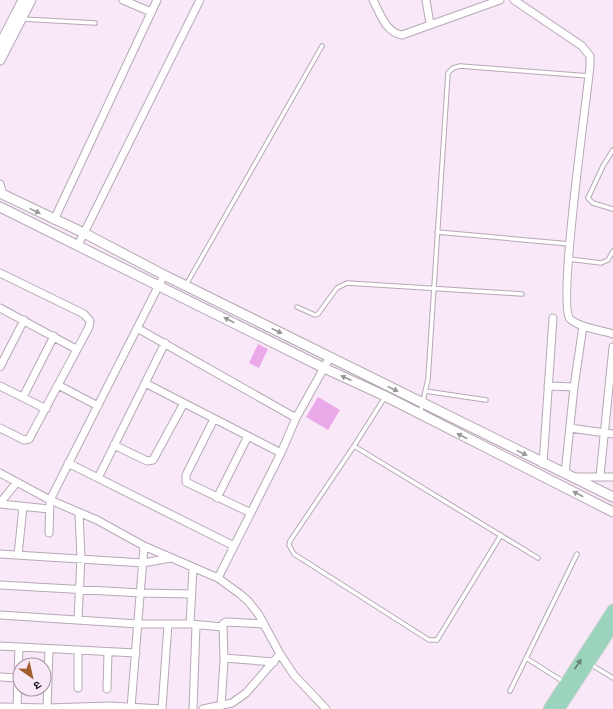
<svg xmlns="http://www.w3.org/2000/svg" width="613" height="709" viewBox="0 0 613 709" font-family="'Nunito Sans','Noto Sans Devanagari',sans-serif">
  <rect width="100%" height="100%" fill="#f9e9f8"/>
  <path fill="#eba9ea" d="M258,344L268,349L259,368L249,363Z
    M318,397L340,410L328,430L306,417Z"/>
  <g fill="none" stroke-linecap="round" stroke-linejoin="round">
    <g stroke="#b6a8b6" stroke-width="5.5">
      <path id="service" d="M22,19L95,23
        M613,150L603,166L588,198L593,203L613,209
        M437,232L570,244
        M569,259L601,263L608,260L613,251
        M186,285L322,46
        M297,307L315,315L318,314L337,288L347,283L522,294
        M425,391L486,400
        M385,397L354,446L538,558
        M420,414L428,379L448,73L453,68L460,66L589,76
        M354,446L290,541L289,545L294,554L429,640H437L501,535
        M526,658L564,682
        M590,664L613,678
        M510,691L577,554"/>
    </g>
    <g stroke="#b6a8b6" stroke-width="9">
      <path id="minor" d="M123,0L151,12
        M373,0C380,13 386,33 402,35L500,0
        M426,0L430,24
        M514,0L582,46L590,56V66C587,98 557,305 570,319C580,328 601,330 613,334
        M0,184L3,195
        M54,220L157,0
        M78,245L200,0
        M0,273L84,314L90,321L89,327L29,439L24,440L0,428
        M0,308L76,349
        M137,328L296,418
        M0,367L24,320
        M145,383L281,453
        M58,385L98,406
        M0,386L46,409
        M548,386L574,387
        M23,397L54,336
        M214,419L186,475V482L251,513
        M570,428L613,434
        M114,445L147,461L153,460L184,403
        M68,463L234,546
        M543,464L553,318
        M0,473L50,500L97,520L144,546L218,578L240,594L248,601L259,615L280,654L294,675L326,709
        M565,474L574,387L583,326
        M600,476L613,347
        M573,477H613
        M98,478L165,343
        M217,498L248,436
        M0,503L17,482
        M0,504L49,509
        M49,533L50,500L164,275
        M0,554L143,563L171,558
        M18,555L23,507
        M218,578L281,453L296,418L330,357
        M0,585L141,593L191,594
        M0,615L138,624H190L223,627
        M78,619L81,558L79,513
        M190,624L193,568
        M0,646L136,653
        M78,651V688
        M224,658L274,662
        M0,677L17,678
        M107,689L108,652
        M221,706L224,661L223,624L226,622L264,624
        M0,707L47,708L110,706L162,709L168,624
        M17,708L19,647
        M47,708L49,649
        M131,708L144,546
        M193,709L196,626
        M203,709L232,703L246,693L280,654"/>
    </g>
    <g stroke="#b6a8b6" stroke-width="11">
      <path id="secondary" d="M0,45L23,0
        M0,60L31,0
        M0,193L84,233L164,275L613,497
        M0,207L324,368L385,396L613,512"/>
    </g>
    <g stroke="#d6d5d6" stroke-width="13">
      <path id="primary" d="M549,709L613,610
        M559,709L613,626"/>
    </g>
    <use href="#service" stroke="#fff" stroke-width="3.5"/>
    <use href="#minor" stroke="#fff" stroke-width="7"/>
    <use href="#secondary" stroke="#fff" stroke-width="9"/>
    <use href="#primary" stroke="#9bd3bc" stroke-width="11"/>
  </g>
  <defs><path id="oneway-solid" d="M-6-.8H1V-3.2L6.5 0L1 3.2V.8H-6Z"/></defs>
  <g fill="#999799">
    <use href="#oneway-solid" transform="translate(35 211) rotate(26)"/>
    <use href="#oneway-solid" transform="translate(229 320) rotate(-153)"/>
    <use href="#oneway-solid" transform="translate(277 331) rotate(26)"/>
    <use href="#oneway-solid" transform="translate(346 378) rotate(-155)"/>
    <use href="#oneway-solid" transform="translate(393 389) rotate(26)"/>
    <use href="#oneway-solid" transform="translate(462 436) rotate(-153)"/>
    <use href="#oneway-solid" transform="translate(522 453) rotate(26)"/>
    <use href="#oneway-solid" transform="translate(578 494) rotate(-153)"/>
  </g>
  <use fill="#627e74" href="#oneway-solid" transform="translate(578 664) rotate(-57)"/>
  <g transform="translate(32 677) rotate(146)"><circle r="19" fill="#f9e9f8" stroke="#a195a0"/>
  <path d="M0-3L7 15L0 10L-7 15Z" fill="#a25f2d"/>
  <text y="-6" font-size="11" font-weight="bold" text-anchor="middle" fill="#1c171c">उ</text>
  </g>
</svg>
